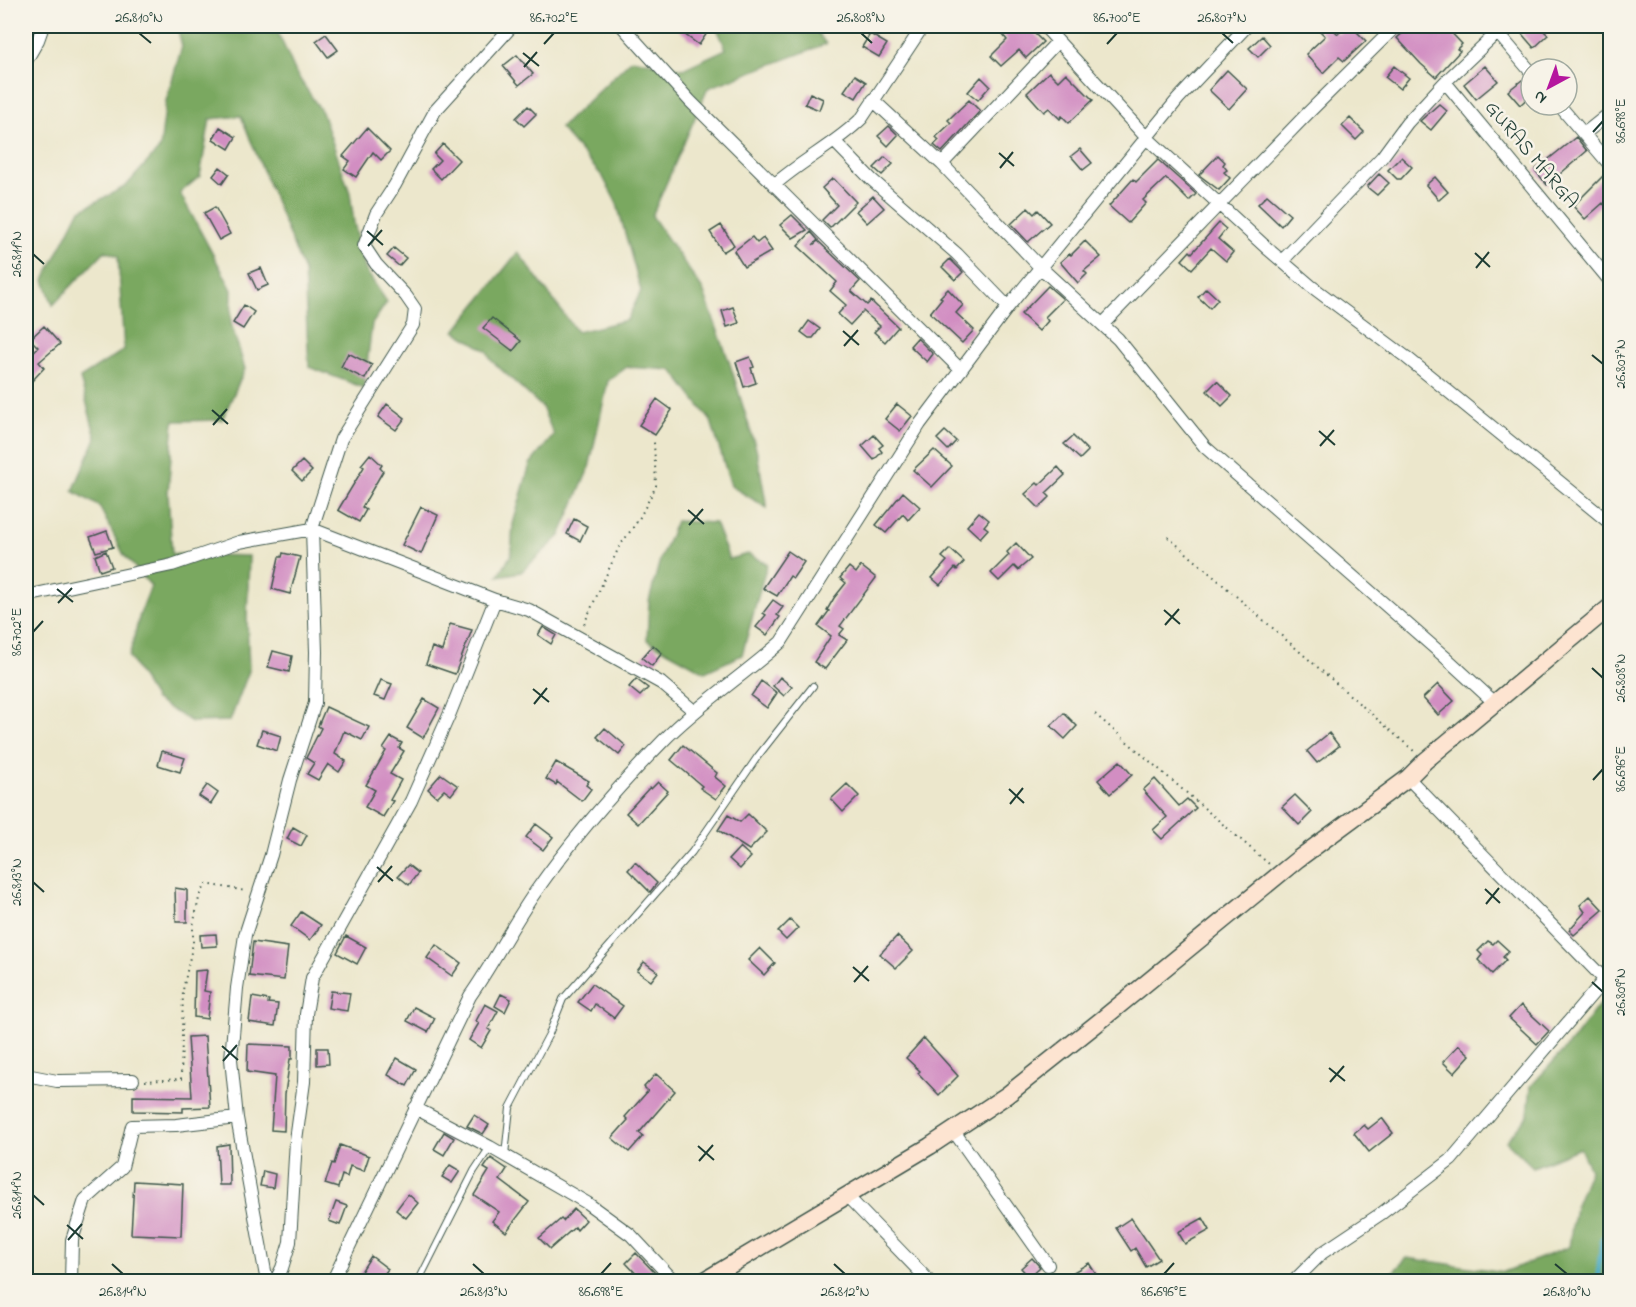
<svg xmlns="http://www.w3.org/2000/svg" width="1636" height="1307" viewBox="0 0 1636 1307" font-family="'Indie Flower',sans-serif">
  <rect width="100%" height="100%" fill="#f7f3e8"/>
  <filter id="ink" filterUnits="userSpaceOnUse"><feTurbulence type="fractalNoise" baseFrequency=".0167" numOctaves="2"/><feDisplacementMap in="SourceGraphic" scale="12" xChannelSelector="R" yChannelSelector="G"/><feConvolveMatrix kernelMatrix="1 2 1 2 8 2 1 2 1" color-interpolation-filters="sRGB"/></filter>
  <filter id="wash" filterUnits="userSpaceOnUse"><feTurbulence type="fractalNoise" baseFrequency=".008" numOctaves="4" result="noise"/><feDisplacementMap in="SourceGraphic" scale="24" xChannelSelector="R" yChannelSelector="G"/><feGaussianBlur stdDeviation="1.35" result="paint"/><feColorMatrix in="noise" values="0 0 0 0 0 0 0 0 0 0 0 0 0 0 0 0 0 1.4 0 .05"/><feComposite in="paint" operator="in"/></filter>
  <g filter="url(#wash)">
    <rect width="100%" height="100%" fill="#ece7cc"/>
    <path fill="#7aa861" stroke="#4c724a" stroke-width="1.5" d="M177,26H275L297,75L322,112L350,193L354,223L365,269L387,302L372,324L364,388L309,367L304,272L241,116L210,119L200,176L180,193L232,290L231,323L245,369L222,420L174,421L168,493L172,554L249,556L247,619L249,671L230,721L192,722L155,700L129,657L140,614L151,586L124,555L99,506L73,491L96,438L80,378L124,350L118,256L105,251L53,305L44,280L79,211L126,186L160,148L166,101L182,46Z
      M716,26H813L826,44L708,88L652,216L703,290L730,364L757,452L767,508L731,486L711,421L672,370L627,367L608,381L589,468L560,536L521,572L498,576L511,555L513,524L530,464L554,435L542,407L491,360L487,351L455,331L518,252L577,332L627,320L641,291L617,204L603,177L560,128L632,59L683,69L726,49Z
      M676,521L715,523L729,559L748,554L767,564L742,655L705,672L647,640L649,601L660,560Z
      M1610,990V1281H1384L1407,1258L1504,1272L1569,1247L1575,1207L1590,1170L1580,1148L1533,1167L1506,1141L1528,1115L1531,1086L1571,1042Z"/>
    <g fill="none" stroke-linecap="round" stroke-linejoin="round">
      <path stroke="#48acc8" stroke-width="4.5" d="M1597,1282L1602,1239L1610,1231"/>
    </g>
    <g id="blocks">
      <path fill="#d28ec2" d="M673,26H697L707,33L699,45Z
        M1013,26H1016L1021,31L1027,26L1043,42L1026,58L1019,50L1001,66L991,56L1007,40L1003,35Z
        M1315,26H1330L1338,34L1346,26H1351L1366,41L1344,61L1339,57L1323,73L1306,54L1325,36Z
        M1411,26H1445L1462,44L1457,49L1460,51L1436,77L1421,64L1397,38Z
        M1531,26H1539L1548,35L1534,48L1522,34Z
        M326,34L338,50L328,57L316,41Z
        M870,34L887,44L879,57L862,47Z
        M1262,36L1270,45L1258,57L1249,48Z
        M517,55L533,74L519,85L503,66Z
        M1394,66L1409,78L1400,89L1385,77Z
        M1485,66L1498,81L1476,99L1464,84Z
        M1227,70L1247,89L1229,109L1209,90Z
        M1049,72L1058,81L1066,73L1093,100L1069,123L1062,116L1060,119L1049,108L1044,112L1027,93Z
        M855,75L866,82L856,98L844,91Z
        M981,77L990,86L978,100L968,92Z
        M1522,80L1531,91V95L1520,105L1508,91Z
        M810,93L823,99L819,110L805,104Z
        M969,100L980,111L942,152L934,145L939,140L936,137L951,123L948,120Z
        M1439,104L1447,111L1431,130L1420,121Z
        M528,106L536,114L524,126L516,118Z
        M1350,118L1364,132L1356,140L1342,126Z
        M889,126L898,135L888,146L878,136Z
        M220,127L236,137L229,149L213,139Z
        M367,128L390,151L381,160L373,152L356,177L344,169L350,161L343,156Z
        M1576,137L1587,151L1547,185L1535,170Z
        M443,144L459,160L441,179L431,169L440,160L434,154Z
        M1080,149L1092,163L1083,170L1071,156Z
        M1218,155L1225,162L1223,165L1227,170L1224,172L1230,178L1219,190L1199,175Z
        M885,157L893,164L882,175L874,168Z
        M1401,157L1412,167L1401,179H1397L1388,170Z
        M1158,160L1196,194L1189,201L1166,178L1143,200L1146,203L1128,223L1109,206L1133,179L1136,182Z
        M220,167L229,174L222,184L213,176Z
        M1379,174L1389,183L1377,195L1367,187Z
        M1604,175L1611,182V212L1603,203L1585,219L1573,206Z
        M1435,177L1448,192L1439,200L1426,185Z
        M832,179H834L856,202L830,228L822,220L837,205L822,188Z
        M1267,195L1290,215L1281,226L1258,204Z
        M873,196L884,208L867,223L856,211Z
        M215,207L230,234L219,240L204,213Z
        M1028,208L1034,214L1038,210L1050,223L1028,242L1011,224Z
        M792,215L807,230L793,238L780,225Z
        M1219,223L1226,229L1218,239L1233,252L1226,261L1211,248L1192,269L1182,260L1190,251L1192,253Z
        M721,225L734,245L723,252L710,232Z
        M811,232L818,240L813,245L818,241L860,281L851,291L867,305L871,301L898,327L885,342L874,332L880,326L863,311L850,325L838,314L846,305L830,291L837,282L798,246Z
        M752,237L757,243L763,238L772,251L744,267L734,251Z
        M1085,241L1101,257L1084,271L1087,274L1078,283L1060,262L1069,254L1071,255Z
        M394,248L406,258L399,266L387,256Z
        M950,259L963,272L955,280L942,267Z
        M261,268L268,285L257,290L249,273Z
        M1048,286L1063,299L1045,317L1048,321L1039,331L1021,314Z
        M1206,288L1218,299L1210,308L1198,297Z
        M948,289L963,305L956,313L974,330L962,343L930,313L942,298L940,297Z
        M244,305L254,312L243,329L233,323Z
        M733,307L739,323L727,327L722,311Z
        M492,318L521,341L513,351L483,328Z
        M809,321L820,329L813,338H809L801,332Z
        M44,326L60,344L39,362L44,368L32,381L26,375V360L38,347L30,339Z
        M917,338L933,354L927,362L910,346Z
        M348,353L372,365L365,379L341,367Z
        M750,357L754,367L751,368L756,383L744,387L736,362Z
        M1217,381L1232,396L1222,406L1207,391Z
        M657,399L672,410L655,435L639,425Z
        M387,404L405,418L396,430L378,417Z
        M897,404L912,416L900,431L885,419Z
        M945,431L956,441L948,450L937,439Z
        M874,435L883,445L879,448L882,452L874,460L862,446Z
        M1073,436L1088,451L1080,459L1064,444Z
        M934,450L952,466L932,487L913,470Z
        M370,454L382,465L380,468L383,471L362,507L366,510L359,522L338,510L364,467L361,465Z
        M302,461L312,471L302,481L292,471Z
        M1058,467L1065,475L1046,493L1050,497L1039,508L1025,494L1037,483L1039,485Z
        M903,492L920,507L908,520L903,514L886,533L876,525Z
        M421,507L438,515L421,554L402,545Z
        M979,512L989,520L984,526L988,529L980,538L967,526Z
        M574,519L587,526L580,541L567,534Z
        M107,531L113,547L96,552L90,537Z
        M1016,543L1031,559L1018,570L1014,566L999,581L991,573L1009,555L1007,552Z
        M950,549L964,562L957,570L955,568L940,585L932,578L947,561L942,557Z
        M106,551L112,567L100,571L95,556Z
        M788,551L804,562L793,578L790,576L777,596L763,588Z
        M283,553L300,557L290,594L272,589L279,557H282Z
        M861,566L876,578L840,626L844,629L839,635L847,640L825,669L814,662L831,636L818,626L829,611L827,610L834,598L846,583L840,578L849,567L856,573Z
        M773,600L783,607L777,615L780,617L767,635L756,627L766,615L763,613Z
        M450,624L472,630L455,674L426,664L432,647L442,651Z
        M543,627L556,635L551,644L538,635Z
        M653,645L662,653L652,666L642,658Z
        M273,651L292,656L289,672L268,667Z
        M780,677L792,687L784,696L773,686Z
        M636,679L648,688L640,696L629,687Z
        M381,680L392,684L385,700L374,696Z
        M761,681L777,693L767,708L751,696Z
        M1438,684L1454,701L1438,715L1423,698Z
        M424,699L439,708L423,738L407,728Z
        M326,707L369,727L362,740L344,731L335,754L346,761L339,772L328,764L318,780L307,774L314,763L306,758L321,728L318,726Z
        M1064,713L1077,726L1065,739L1051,726Z
        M605,728L626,746L619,755L597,737Z
        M262,730L281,736L277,751L257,744Z
        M1329,733L1339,746L1317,763L1307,751Z
        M391,737L402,743L399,748L404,751L390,774L401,780L390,800L393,801L383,817L365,807L375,790L366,785L386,751L383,749Z
        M683,745L717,773L715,777L726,786L716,799L700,788L702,786L671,760Z
        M162,751L185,758L180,772L158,765Z
        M1120,761L1132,775L1110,794L1098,780Z
        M556,762L589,781L586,785L591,789L582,801L557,782L556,785L546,779Z
        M441,774L458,786L451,795L444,790L437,797L428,789Z
        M1155,779L1179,806L1187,799L1196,808L1162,839L1153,830L1167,817L1143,790Z
        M658,782L668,791L638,824L626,813L650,787L651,789Z
        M847,784L859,796L843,812L831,799Z
        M207,785L218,793L211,804L199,796Z
        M1295,795L1312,812L1299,825L1282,807Z
        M748,814L767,832L749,850L718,830L728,815L740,822Z
        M536,824L553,837L543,850L526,837Z
        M293,827L307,835L301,846L287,839Z
        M740,847L751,857L740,869L729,859Z
        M635,862L657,883L650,892L628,870Z
        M408,865L418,873L409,885L398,876Z
        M175,888L187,890V922H176Z
        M1590,896L1603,910L1574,935L1569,930L1585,912L1580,905Z
        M301,912L321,925L310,940L291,926Z
        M790,920L798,928L786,940L778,932Z
        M216,934L217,946L201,947L200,935Z
        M346,936L366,947L357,964L337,953Z
        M897,936L913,951L896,968L880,954Z
        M1497,940L1509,951L1503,957L1506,960L1492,974L1478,960L1482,955L1478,951L1488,941L1493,944Z
        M253,942L288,947L284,980L249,976Z
        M436,945L461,963L452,976L427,958Z
        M760,948L775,963L764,975L748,960Z
        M644,962L658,972L651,981L637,971Z
        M207,970L204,991L210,992L207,1019L194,1017L195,971Z
        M592,984L623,1006L614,1018L595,1004L591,1011L578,1002Z
        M331,991L350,993L347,1011L328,1008Z
        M501,994L511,999L505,1012L495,1006Z
        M252,997L269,1000L268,1003L278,1004L275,1026L249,1022Z
        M485,1004L498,1011L488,1029L491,1031L481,1048L469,1040L479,1023L476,1021Z
        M1521,1005L1549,1031L1537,1044L1509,1018Z
        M414,1007L435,1018L428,1032L407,1021Z
        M205,1036L210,1107L183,1108V1112L133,1111V1096L192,1097L188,1037Z
        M924,1038L958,1076L939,1095L918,1073L920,1071L906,1058Z
        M248,1044L292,1046V1059H290L285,1094L284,1131L271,1130L275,1076L247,1072Z
        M1459,1045L1470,1055L1454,1073L1443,1062Z
        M317,1048H328L329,1064L317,1065Z
        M397,1058L416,1069L407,1086L388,1075Z
        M656,1074L675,1091L639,1133L643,1136L629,1152L612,1138L628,1120L625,1117L648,1091L644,1087Z
        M474,1115L489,1125L483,1134L467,1126Z
        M1382,1118L1393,1133L1369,1152L1354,1133L1364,1125L1368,1129Z
        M444,1132L454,1138L444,1155L434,1149Z
        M229,1144L230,1185H219L217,1146Z
        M340,1145L369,1156L364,1171L350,1166L347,1177L342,1175L338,1188L325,1184L332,1163L334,1164Z
        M491,1158L507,1169L500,1180L529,1202L506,1232L492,1221L499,1212L474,1195L489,1171L484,1168Z
        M450,1165L460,1171L452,1183L442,1177Z
        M263,1171L275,1174L273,1188L260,1186Z
        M134,1181L183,1184L181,1236L131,1234Z
        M408,1194L418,1203L406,1218L396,1210Z
        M336,1202L347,1206L340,1225L329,1221Z
        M574,1209L586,1220L577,1230L575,1227L550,1249L539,1238L561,1219L563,1221Z
        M1131,1218L1159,1259L1146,1267L1135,1248L1131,1251L1116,1228Z
        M1203,1218L1210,1230L1185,1244L1178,1232Z
        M636,1253L655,1273L647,1281H643L626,1263Z
        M371,1256L388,1269L379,1281H355Z
        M1032,1258L1040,1267L1029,1277L1021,1268Z
        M1089,1263L1100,1281H1058Z"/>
    </g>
  </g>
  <g filter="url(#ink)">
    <use href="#blocks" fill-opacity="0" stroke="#3e564b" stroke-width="1.5"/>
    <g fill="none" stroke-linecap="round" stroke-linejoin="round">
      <g stroke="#3e564b" stroke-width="8">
        <path id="service" d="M505,1155L510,1108L549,1034L563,999L692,852L758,756L813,686
          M418,1282L474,1171L490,1147"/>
      </g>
      <g stroke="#3e564b" stroke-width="14">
        <path id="minor" d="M622,26L690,101L961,370
          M1044,26L1146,137L1269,250L1311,286L1406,357L1610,523
          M1497,32L1531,72
          M26,61L38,40L43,26
          M1445,82L1610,281
          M873,100L942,164L1040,267L1118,339L1205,447L1445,657L1495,703
          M1559,105L1610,165
          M1584,134L1610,113
          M834,141L871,179L957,254L1008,307
          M942,164L1058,41
          M774,185C802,160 836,144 862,118L923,26
          M1282,261L1382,157L1407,123L1445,82L1504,26
          M1103,324L1307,114L1396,26
          M26,596L172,565L239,542L312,529L495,600L529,610L661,683L694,711
          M1408,778L1605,980
          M26,1075L57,1081L133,1080
          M415,1108L490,1147L587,1203L631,1235L675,1282
          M953,1130L1048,1265
          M846,1195L930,1282
          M71,1282L72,1240L85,1200L122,1167L132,1126L176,1125L237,1118
          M267,1282L237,1118L231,1059L237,988L245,935L271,855L290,780L315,703L316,652L312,529L341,439L413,325L415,309L406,296L376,264L364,246L376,214L395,185L435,111L512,26
          M275,1282L282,1268L290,1242L296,1140L304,1082L306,1014L312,978L411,801L450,713L495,600
          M332,1282L470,996C494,962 512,925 536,891C573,838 617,788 663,741C699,704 743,676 781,642L920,424L1008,307L1178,99L1247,26
          M1293,1282L1322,1253L1382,1213L1451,1160L1610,973"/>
      </g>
      <g stroke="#3e564b" stroke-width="19">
        <path id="secondary" d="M702,1282L930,1146L1007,1095L1100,1021L1298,859L1408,778L1425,761L1610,607"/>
      </g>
      <path stroke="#3e564b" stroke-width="2" stroke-dasharray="1.5 4.5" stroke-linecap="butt" d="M1168,537L1414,751
        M584,624L619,547L639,519L656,486L654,442
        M1095,714L1269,864
        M145,1081L181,1079L183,990L193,943V926L199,898L206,884L246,891"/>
      <use href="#service" stroke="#fff" stroke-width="6"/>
      <use href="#minor" stroke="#fff" stroke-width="12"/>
      <use href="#secondary" stroke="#fde4d1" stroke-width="16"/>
    </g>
  </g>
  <path fill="none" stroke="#1f3d34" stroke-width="2" d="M139,33L151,43M861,33L872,43M1222,33L1233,43M544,44L554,33M1107,44L1117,33M523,53L539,66M524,67L537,52M1593,132L1603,121M999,153L1014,166M1000,168L1013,152M367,231L383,245M368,246L382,230M1475,253L1490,267M33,254L44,264M1476,268L1489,252M843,331L859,345M844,346L858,330M1592,355L1603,364M212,410L228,424M213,425L227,409M1319,431L1335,445M1320,446L1334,430M688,510L704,524M689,525L703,509M57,589L73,602M58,603L72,588M1164,610L1180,624M1165,625L1179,609M33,632L43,621M1592,668L1603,678M533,689L549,702M534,704L547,688M1593,780L1603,769M1009,789L1024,803M1010,804L1023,788M377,867L393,881M33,882L44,892M378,882L392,866M1485,889L1500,903M1486,904L1499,888M853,967L869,981M854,982L868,966M1592,982L1603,992M222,1046L238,1060M223,1061L237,1045M1329,1068L1345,1081M1330,1082L1344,1066M698,1146L714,1160M699,1161L713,1145M33,1195L44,1205M67,1225L83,1239M68,1240L82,1224M112,1264L123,1274M473,1264L484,1274M834,1264L845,1274M1555,1264L1567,1274M601,1274L611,1263M1164,1274L1174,1263"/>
  <g text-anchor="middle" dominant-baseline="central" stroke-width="5" stroke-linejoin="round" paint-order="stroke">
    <g font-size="21" fill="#1f3d34" stroke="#f7f3e8">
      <text transform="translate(1531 155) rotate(50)">GURAS MARGA</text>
    </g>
  </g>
  <rect width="1636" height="1307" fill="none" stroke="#f7f3e8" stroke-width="66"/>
  <g transform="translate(1549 87) rotate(221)"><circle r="28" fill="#f7f3e8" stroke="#a1aaa0" stroke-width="1.5"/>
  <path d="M0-4.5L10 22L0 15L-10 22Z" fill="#b5179e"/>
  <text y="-9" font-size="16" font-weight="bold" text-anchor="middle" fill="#1f3d34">N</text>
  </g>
  <rect x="33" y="33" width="1570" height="1241" fill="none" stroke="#1f3d34" stroke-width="2"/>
  <g font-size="15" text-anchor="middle" fill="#1f3d34">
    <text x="139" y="22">26.810°N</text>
    <text x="554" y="22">86.702°E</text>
    <text x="861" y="22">26.808°N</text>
    <text x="1117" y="22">86.700°E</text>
    <text x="1222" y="22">26.807°N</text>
    <text transform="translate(1620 121) rotate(-90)" y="5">86.698°E</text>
    <text transform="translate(16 254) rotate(-90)" y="5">26.811°N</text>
    <text transform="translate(1620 364) rotate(-90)" y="5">26.807°N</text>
    <text transform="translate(16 632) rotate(-90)" y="5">86.702°E</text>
    <text transform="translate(1620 678) rotate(-90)" y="5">26.808°N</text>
    <text transform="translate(1620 769) rotate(-90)" y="5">86.696°E</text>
    <text transform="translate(16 882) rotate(-90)" y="5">26.813°N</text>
    <text transform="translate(1620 992) rotate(-90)" y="5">26.809°N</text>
    <text transform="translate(16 1195) rotate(-90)" y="5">26.814°N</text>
    <text x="123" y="1296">26.814°N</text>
    <text x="484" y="1296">26.813°N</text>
    <text x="601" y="1296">86.698°E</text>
    <text x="845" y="1296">26.812°N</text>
    <text x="1164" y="1296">86.696°E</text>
    <text x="1567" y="1296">26.810°N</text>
  </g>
</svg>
